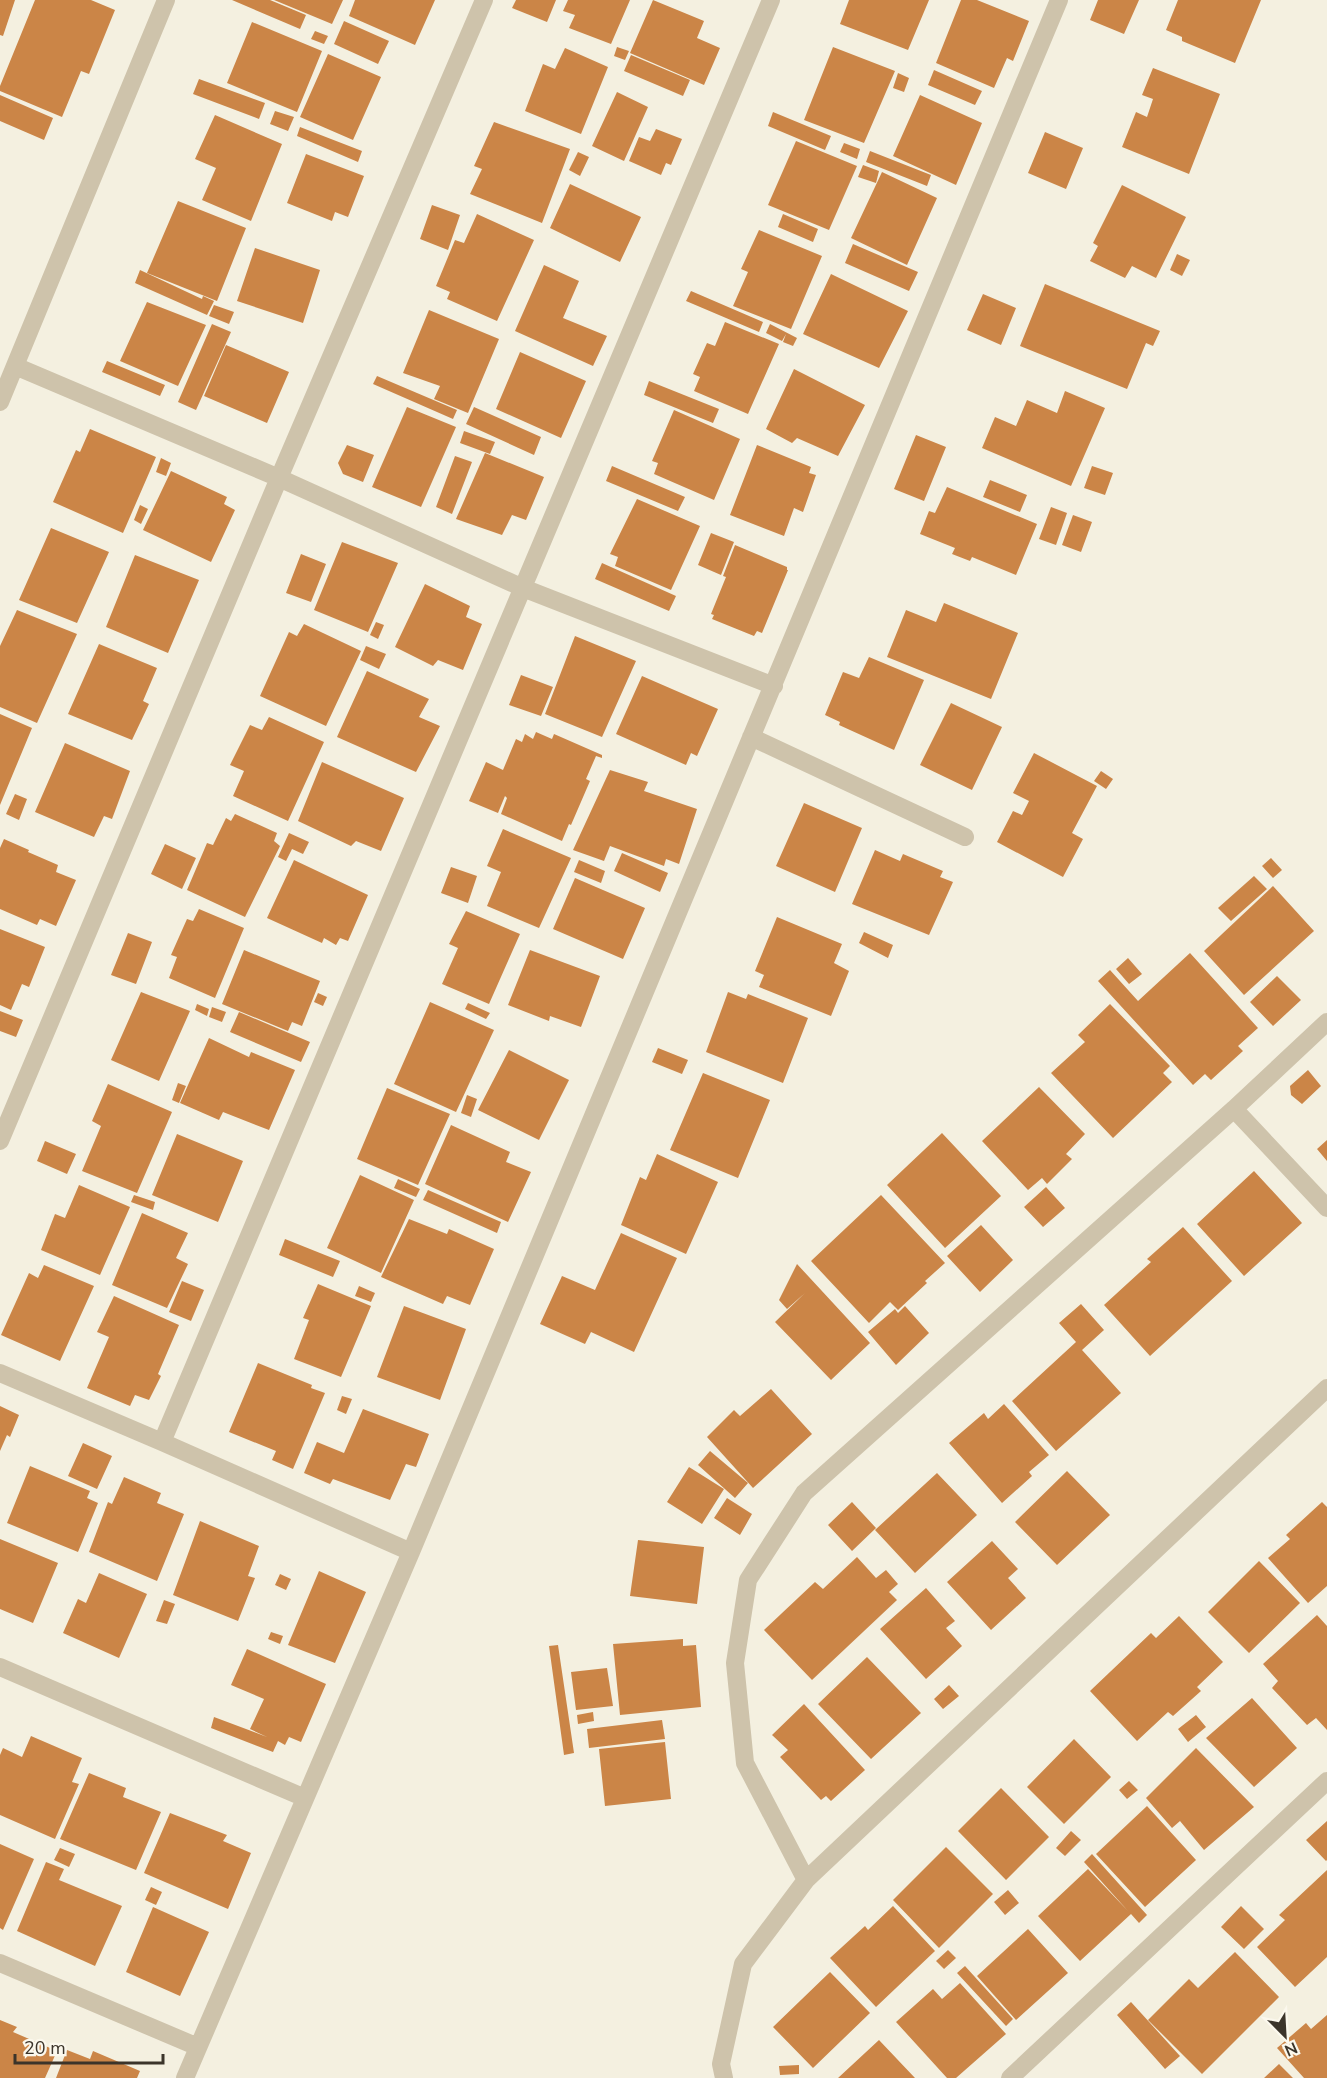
<svg xmlns="http://www.w3.org/2000/svg" width="1327" height="2078" viewBox="0 0 1327 2078" font-family="'Nunito Sans',sans-serif">
  <rect width="100%" height="100%" fill="#f4f0e0"/>
  <path fill="#cb8547" d="M0,0H15L3,36L0,35Z
    M35,0H91L115,10L89,74L81,71L62,117L0,91V86Z
    M232,0H270L306,15L300,29Z
    M274,0H343L332,24Z
    M355,0H435L415,45L349,16Z
    M516,0H556L547,22L512,8Z
    M568,0H630L611,44L569,28L575,15L563,11Z
    M653,0L704,21L697,38L720,48L704,85L630,53Z
    M849,0H929L908,50L840,24Z
    M961,0H977L1029,21L1013,61L1007,58L994,88L936,63Z
    M1098,0H1139L1124,34L1090,20Z
    M1178,0H1261L1235,63L1182,41V37L1166,30Z
    M344,21L389,41L378,64L334,44Z
    M252,22L322,51L297,112L227,83Z
    M315,31L328,36L324,44L311,39Z
    M617,47L629,51L625,60L614,56Z
    M833,47L895,71L864,143L804,120Z
    M565,48L608,67L581,134L525,111L543,64L555,69Z
    M328,54L381,77L353,140L300,117Z
    M631,55L690,80L683,96L624,71Z
    M1153,68L1220,94L1189,174L1122,147L1136,112L1147,117L1153,99L1142,95Z
    M934,70L982,91L975,105L928,85Z
    M898,73L909,78L904,92L893,88Z
    M199,79L265,103L259,119L193,94Z
    M617,92L648,107L624,161L592,146Z
    M0,95L53,118L44,140L0,121Z
    M920,95L982,123L956,185L893,156Z
    M275,111L294,117L288,131L270,124Z
    M773,112L831,136L825,150L768,126Z
    M215,115L282,144L251,221L202,200L216,168L195,159Z
    M494,122L570,149L542,223L470,194L482,169L474,166Z
    M300,127L362,151L358,162L297,136Z
    M656,129L682,139L671,165L666,163L661,175L629,161L639,137L650,141Z
    M1045,132L1083,148L1066,189L1028,173Z
    M796,141L857,166L829,230L768,205Z
    M844,143L860,149L857,159L840,152Z
    M870,151L931,175L927,186L866,162Z
    M578,152L589,157L580,176L569,170Z
    M306,154L364,176L348,217L335,212L332,221L287,203Z
    M863,165L879,171L876,183L858,177Z
    M882,172L937,198L907,265L851,238Z
    M570,184L641,217L620,262L550,228Z
    M1122,185L1186,217L1156,278L1132,266L1125,278L1090,261L1098,246L1093,243Z
    M178,201L246,228L217,301L147,273Z
    M432,205L460,215L448,250L420,239Z
    M477,214L534,240L497,321L447,299L450,292L436,286L455,240L464,243Z
    M783,214L818,229L813,242L778,227Z
    M759,230L822,256L791,329L733,306L748,272L741,269Z
    M853,244L918,272L909,291L845,263Z
    M255,248L320,270L303,323L237,301Z
    M1177,254L1190,260L1182,276L1170,270Z
    M544,265L579,281L563,318L607,336L593,366L515,331Z
    M140,270L202,299L203,296L214,301L207,315L135,283Z
    M831,274L908,311L879,368L803,334Z
    M1045,284L1160,331L1153,346L1146,343L1127,389L1020,346Z
    M691,291L763,322L759,332L686,301Z
    M983,294L1016,308L1001,345L967,330Z
    M147,302L206,325L178,386L120,361Z
    M214,305L234,312L229,324L209,316Z
    M429,310L499,339L468,413L434,399L440,386L403,373Z
    M725,322L779,344L748,414L694,391L700,377L693,374L707,343L715,346Z
    M212,324L231,332L196,410L178,402Z
    M770,324L797,338L793,346L783,342L786,334L782,341L766,333Z
    M226,345L289,372L267,423L204,396Z
    M520,352L586,381L561,438L496,409Z
    M107,361L165,385L160,396L102,372Z
    M794,369L865,405L838,456L797,438L792,443L766,429Z
    M377,376L457,410L453,419L373,384Z
    M649,381L719,409L713,423L644,395Z
    M1065,391L1105,408L1071,486L982,448L995,417L1016,426L1027,400L1057,413Z
    M407,407L456,427L421,507L372,487Z
    M474,407L541,437L534,455L466,424Z
    M674,410L740,439L714,500L654,474L658,463L652,461Z
    M90,429L156,457L123,533L53,502L76,450L80,452Z
    M464,431L495,442L490,454L460,443Z
    M916,435L946,447L924,501L894,489Z
    M347,445L374,455L363,482L343,474L338,463Z
    M757,445L811,467L809,473L816,475L803,512L794,508L784,536L730,515Z
    M485,453L544,477L526,520L512,515L502,535L456,519Z
    M455,456L472,462L452,514L436,507Z
    M161,458L171,463L166,476L156,472Z
    M612,466L685,497L678,511L606,481Z
    M1092,466L1113,473L1105,495L1084,488Z
    M171,471L227,497L224,504L235,510L211,562L143,530Z
    M990,480L1027,495L1020,512L983,497Z
    M947,487L1037,524L1016,575L972,557L970,561L952,554L955,548L920,534L929,511L935,513Z
    M637,499L700,526L671,590L615,566L618,557L610,554Z
    M140,505L148,509L141,524L134,520Z
    M1051,507L1067,513L1056,545L1039,539Z
    M1073,515L1092,522L1081,552L1062,545Z
    M51,528L109,552L77,623L19,600Z
    M711,533L734,542L721,575L698,565Z
    M342,542L398,563L368,632L314,610Z
    M735,545L787,567V570H788L762,633L757,631L754,636L712,619L714,615L711,614L726,577L723,576Z
    M301,554L326,564L311,602L286,593Z
    M135,555L199,580L168,653L106,627Z
    M602,563L676,596L669,611L595,579Z
    M425,584L470,606L466,617L482,624L463,670L438,660L433,666L395,647Z
    M944,603L1018,633L991,699L887,657L906,610L936,622Z
    M17,610L77,634L37,723L0,707V646Z
    M376,622L384,625L378,639L370,635Z
    M304,624L361,651L326,726L260,696L289,632L297,636Z
    M575,636L636,661L602,737L545,714Z
    M99,644L157,668L143,701L149,704L132,740L68,714Z
    M366,646L386,654L379,669L360,660Z
    M869,657L924,680L894,750L839,725L840,722L825,715L843,672L859,678Z
    M367,671L429,699L419,717L440,726L416,772L337,737Z
    M521,675L553,687L541,716L509,705Z
    M642,676L718,709L697,756L691,753L686,765L616,734Z
    M951,703L1002,727L972,790L920,765Z
    M0,714L32,728L0,805Z
    M269,717L324,742L288,821L233,796L244,771L230,765L250,725L262,730Z
    M536,732L552,739L554,734L602,755V758L596,756L586,779L590,781L571,825L569,824L562,841L501,814L507,798L505,796L498,813L469,801L486,762L503,770L516,739L522,742L525,734L533,739Z
    M65,743L130,771L112,819L104,816L94,837L35,812Z
    M1034,753L1097,786L1072,833L1083,839L1063,877L997,842L1013,811L1022,815L1029,801L1013,793Z
    M322,762L404,798L381,851L356,841L351,846L298,821Z
    M610,770L648,782L644,791L697,809L679,864L666,859L664,866L610,846L604,861L573,850Z
    M1101,771L1113,779L1106,789L1094,781Z
    M15,794L27,799L19,820L6,814Z
    M804,803L862,828L835,892L776,866Z
    M235,814L277,833L274,841L280,846L245,917L187,890L207,843L213,845L226,818L231,821Z
    M503,829L571,858L539,928L487,906L501,872L487,866Z
    M289,833L309,842L303,854L292,849L286,861L278,857Z
    M4,839L29,850L28,852L58,865L56,872L76,880L56,926L40,919L37,925L0,909V848Z
    M165,844L196,858L182,889L151,874Z
    M875,850L900,861L903,854L943,871L940,877L953,882L929,935L852,904Z
    M622,853L668,873L660,892L614,871Z
    M1271,858L1282,870L1273,878L1262,866Z
    M294,860L368,895L348,941L340,938L336,945L324,938L322,943L267,918Z
    M579,860L605,871L601,883L574,872Z
    M451,867L477,876L468,903L441,893Z
    M1254,876L1267,889L1231,921L1218,908Z
    M575,878L645,908L623,959L553,929Z
    M1273,886L1314,931L1244,995L1204,951Z
    M199,909L244,928L215,998L169,978L177,957L171,955L187,919L193,921Z
    M466,911L520,934L489,1004L442,984L458,948L449,944Z
    M777,917L842,944L834,963L849,971L831,1016L759,987L764,975L755,971Z
    M0,929L45,947L29,987L22,984L11,1010L0,1005Z
    M864,932L893,945L888,958L859,943Z
    M128,933L152,942L136,984L111,975Z
    M244,950L320,981L302,1026L292,1022L288,1031L222,1004Z
    M530,950L600,976L581,1027L550,1016L549,1021L508,1005Z
    M1190,953L1258,1028L1238,1046L1243,1051L1211,1080L1205,1074L1193,1085L1098,981L1110,970L1138,1001Z
    M1128,958L1142,974L1129,984L1116,969Z
    M1277,976L1301,1000L1273,1026L1250,1002Z
    M141,992L190,1011L159,1081L111,1060Z
    M728,992L746,999L748,994L808,1018L783,1083L706,1052Z
    M318,993L327,997L323,1006L314,1002Z
    M430,1002L494,1030L456,1112L394,1084Z
    M468,1003L490,1013L486,1019L465,1009Z
    M197,1004L209,1009L207,1016L195,1010Z
    M1110,1004L1170,1066L1163,1073L1172,1082L1113,1138L1051,1073L1085,1042L1078,1035Z
    M212,1007L226,1012L222,1022L209,1017Z
    M0,1011L23,1020L16,1037L0,1031Z
    M239,1012L310,1042L301,1062L230,1032Z
    M209,1038L249,1057L251,1052L295,1070L269,1130L223,1112L219,1120L180,1103Z
    M658,1048L688,1060L682,1074L652,1062Z
    M509,1050L569,1080L539,1140L478,1110Z
    M1308,1070L1321,1086L1302,1104L1291,1095L1290,1086Z
    M703,1073L770,1100L738,1178L670,1150Z
    M178,1083L186,1086L179,1103L172,1100Z
    M108,1084L172,1112L137,1193L82,1171L101,1126L92,1121Z
    M1039,1087L1085,1134L1066,1154L1072,1159L1047,1184L1042,1178L1028,1190L982,1141Z
    M387,1088L450,1114L418,1185L357,1159Z
    M467,1095L477,1099L471,1117L461,1113Z
    M451,1125L510,1152L506,1162L531,1172L508,1222L425,1184Z
    M942,1133L1001,1196L945,1248L887,1185Z
    M177,1134L243,1161L218,1222L152,1195Z
    M1327,1140V1161L1317,1149Z
    M45,1141L76,1154L67,1174L37,1161Z
    M657,1154L718,1182L686,1254L621,1225L640,1177L646,1180Z
    M1254,1171L1302,1223L1244,1276L1197,1224Z
    M360,1175L414,1200L381,1273L327,1248Z
    M398,1179L420,1189L416,1197L394,1188Z
    M79,1185L130,1207L100,1275L41,1250L55,1214L65,1218Z
    M1046,1187L1065,1208L1043,1227L1024,1207Z
    M428,1190L501,1222L497,1233L423,1200Z
    M134,1195L155,1202L153,1210L131,1202Z
    M881,1195L945,1263L925,1281L927,1283L898,1310L890,1302L869,1323L811,1261Z
    M142,1213L188,1233L176,1258L188,1264L167,1308L112,1285Z
    M409,1219L447,1234L449,1229L494,1249L470,1305L447,1296L443,1304L381,1277Z
    M981,1225L1013,1260L980,1292L947,1256Z
    M1183,1227L1232,1281L1150,1356L1104,1305L1151,1262L1147,1259Z
    M621,1233L677,1258L634,1352L591,1332L585,1344L540,1324L562,1276L595,1290Z
    M285,1239L340,1261L333,1277L279,1255Z
    M797,1264L870,1343L831,1380L775,1322L805,1293L787,1309L779,1300Z
    M44,1265L94,1286L60,1361L1,1335L29,1273L38,1278Z
    M182,1281L204,1290L191,1321L169,1312Z
    M318,1284L371,1306L341,1377L294,1359L309,1320L303,1318Z
    M359,1286L375,1293L371,1302L355,1296Z
    M114,1296L179,1325L158,1374L161,1376L149,1400L135,1395L130,1406L87,1388L109,1337L97,1332Z
    M1081,1304L1104,1330L1082,1350L1121,1393L1056,1451L1012,1401L1076,1342L1059,1323Z
    M404,1306L466,1329L440,1400L377,1377Z
    M905,1306L929,1333L896,1365L868,1332L895,1309L898,1313Z
    M258,1363L312,1385L311,1388L325,1393L293,1469L272,1460L276,1451L229,1432Z
    M771,1389L812,1434L753,1488L707,1437L734,1410L740,1416Z
    M342,1396L352,1399L346,1414L337,1410Z
    M1004,1404L1049,1455L1029,1472L1032,1476L1002,1503L949,1443L984,1413L988,1419Z
    M0,1406L19,1415L10,1437L7,1435L0,1451Z
    M363,1409L429,1434L416,1467L406,1464L390,1500L333,1479L330,1484L304,1473L317,1442L344,1453Z
    M83,1443L112,1456L97,1489L68,1476Z
    M710,1451L748,1483L735,1498L698,1465Z
    M30,1466L90,1491L87,1498L98,1503L78,1552L7,1523Z
    M689,1467L724,1489L702,1524L667,1502Z
    M1067,1471L1110,1515L1057,1565L1015,1522Z
    M937,1473L977,1515L915,1573L875,1530Z
    M124,1477L161,1493L157,1503L184,1514L157,1581L89,1552L108,1502L112,1504Z
    M727,1498L752,1514L740,1535L714,1518Z
    M852,1502L876,1528L852,1551L828,1525Z
    M1322,1502L1327,1507V1586L1308,1603L1268,1558L1290,1539L1286,1535Z
    M200,1521L259,1546L248,1576L255,1578L238,1621L173,1595Z
    M0,1539L58,1563L33,1623L0,1609Z
    M638,1540L704,1547L697,1604L630,1596Z
    M992,1541L1018,1569L1008,1578L1026,1598L991,1630L947,1582Z
    M857,1557L876,1578L886,1570L898,1584L889,1592L897,1600L812,1680L764,1630L815,1582L823,1589Z
    M1259,1561L1300,1603L1249,1653L1208,1612Z
    M319,1571L366,1592L335,1663L288,1645Z
    M99,1573L147,1594L119,1658L63,1633L78,1599L86,1603Z
    M280,1574L291,1579L286,1590L275,1585Z
    M926,1588L955,1621L946,1628L962,1646L926,1679L880,1629Z
    M164,1600L175,1604L167,1624L156,1621Z
    M1317,1615L1327,1626V1730L1316,1718L1307,1725L1272,1688L1278,1681L1263,1664Z
    M1179,1616L1223,1662L1197,1687L1201,1691L1173,1716L1168,1712L1137,1741L1090,1691L1151,1633L1156,1638Z
    M271,1632L283,1636L280,1644L268,1639Z
    M683,1639V1646L696,1645L701,1707L620,1715L613,1644Z
    M558,1645L574,1753L564,1755L549,1646Z
    M247,1649L326,1684L301,1742L289,1737L285,1745L278,1741L273,1752L211,1728L214,1717L267,1737L250,1729L264,1699L231,1685Z
    M867,1657L921,1713L871,1759L818,1704Z
    M607,1668L613,1706L576,1710L571,1672Z
    M949,1685L959,1696L943,1709L934,1699Z
    M1252,1698L1297,1748L1254,1787L1206,1738Z
    M804,1704L865,1770L831,1801L826,1796L821,1800L780,1757L788,1750L772,1735Z
    M593,1712L594,1721L578,1724L577,1715Z
    M1196,1715L1206,1727L1188,1742L1178,1729Z
    M662,1720L665,1739L589,1748L587,1729Z
    M31,1736L82,1758L72,1782L79,1784L55,1839L0,1815V1755L3,1748L22,1757Z
    M1074,1739L1111,1777L1064,1824L1027,1787Z
    M665,1742L671,1799L605,1806L599,1749Z
    M1196,1748L1254,1807L1204,1850L1180,1821L1172,1828L1146,1798Z
    M89,1773L126,1788L123,1797L161,1812L136,1870L60,1839Z
    M1129,1781L1138,1790L1127,1799L1119,1790Z
    M1001,1788L1049,1837L1006,1880L958,1831Z
    M1147,1806L1196,1860L1145,1907L1096,1854Z
    M170,1813L227,1835L223,1841L251,1853L228,1909L144,1873Z
    M1327,1821V1860L1326,1861L1306,1840Z
    M1071,1831L1081,1840L1065,1856L1056,1848Z
    M0,1844L34,1859L3,1930L0,1928Z
    M946,1847L993,1894L939,1948L893,1900Z
    M60,1848L75,1854L69,1867L54,1860Z
    M1092,1854L1147,1915L1139,1923L1131,1914L1080,1961L1038,1916L1088,1869L1128,1911L1084,1862Z
    M46,1862L64,1869L59,1880L122,1906L95,1966L17,1931Z
    M1327,1870V1957L1295,1987L1257,1947L1285,1920L1279,1915Z
    M151,1887L162,1892L156,1905L145,1900Z
    M1008,1890L1019,1903L1005,1915L994,1902Z
    M893,1906L935,1951L876,2007L830,1958L865,1926L868,1930Z
    M1241,1906L1264,1929L1244,1949L1221,1927Z
    M153,1907L209,1932L180,1996L126,1972Z
    M1028,1929L1068,1973L1016,2020L977,1976Z
    M948,1950L956,1958L944,1969L936,1961Z
    M1235,1952L1279,1997L1202,2074L1148,2020L1189,1979L1198,1988Z
    M965,1966L1013,2019L1006,2026L957,1973Z
    M830,1972L870,2013L813,2068L773,2027Z
    M960,1983L1006,2034L956,2078H947L896,2022L933,1989L942,1999Z
    M1131,2002L1180,2056L1165,2069L1117,2015Z
    M1327,2015V2078H1304L1277,2048L1306,2023L1311,2029Z
    M0,2020L17,2027L13,2032L57,2051L45,2078H0Z
    M879,2040L915,2078H838Z
    M67,2050L90,2059L93,2051L140,2071L137,2078H56Z
    M1279,2064L1293,2078H1264Z
    M799,2065V2074L780,2075L779,2066Z"/>
  <g fill="none" stroke-linecap="round" stroke-linejoin="round">
    <path stroke="#cec3ab" stroke-width="18" d="M15,366L279,478L523,588L774,686
      M0,402L166,0
      M751,737L965,837
      M1234,1109L1327,1208
      M0,1141L279,478L484,0
      M0,1373L162,1442L411,1552
      M162,1442L771,0
      M0,1667L305,1798
      M806,1880L745,1763L735,1663L748,1580L804,1493L1234,1109L1327,1022
      M0,1963L198,2047
      M185,2078L411,1552L1059,0
      M724,2078L721,2064L743,1964L806,1880L1327,1388
      M1010,2078L1327,1781"/>
  </g>
  <g transform="translate(1285 2036) rotate(156)" stroke="#fbf8ed" stroke-width="4.5" paint-order="stroke">
  <path d="M0-4.5L10 22L0 15L-10 22Z" fill="#3b342a"/>
  <text y="-9" font-size="16" font-weight="bold" text-anchor="middle" fill="#3b342a">N</text>
  </g>
  <path d="M15 2054v9h148v-9" fill="none" stroke="#3b342a" stroke-width="3"/>
  <text x="24" y="2054" font-size="18" fill="#3b342a" stroke="#fbf8ed" stroke-width="4.5" paint-order="stroke">20 m</text>
</svg>
